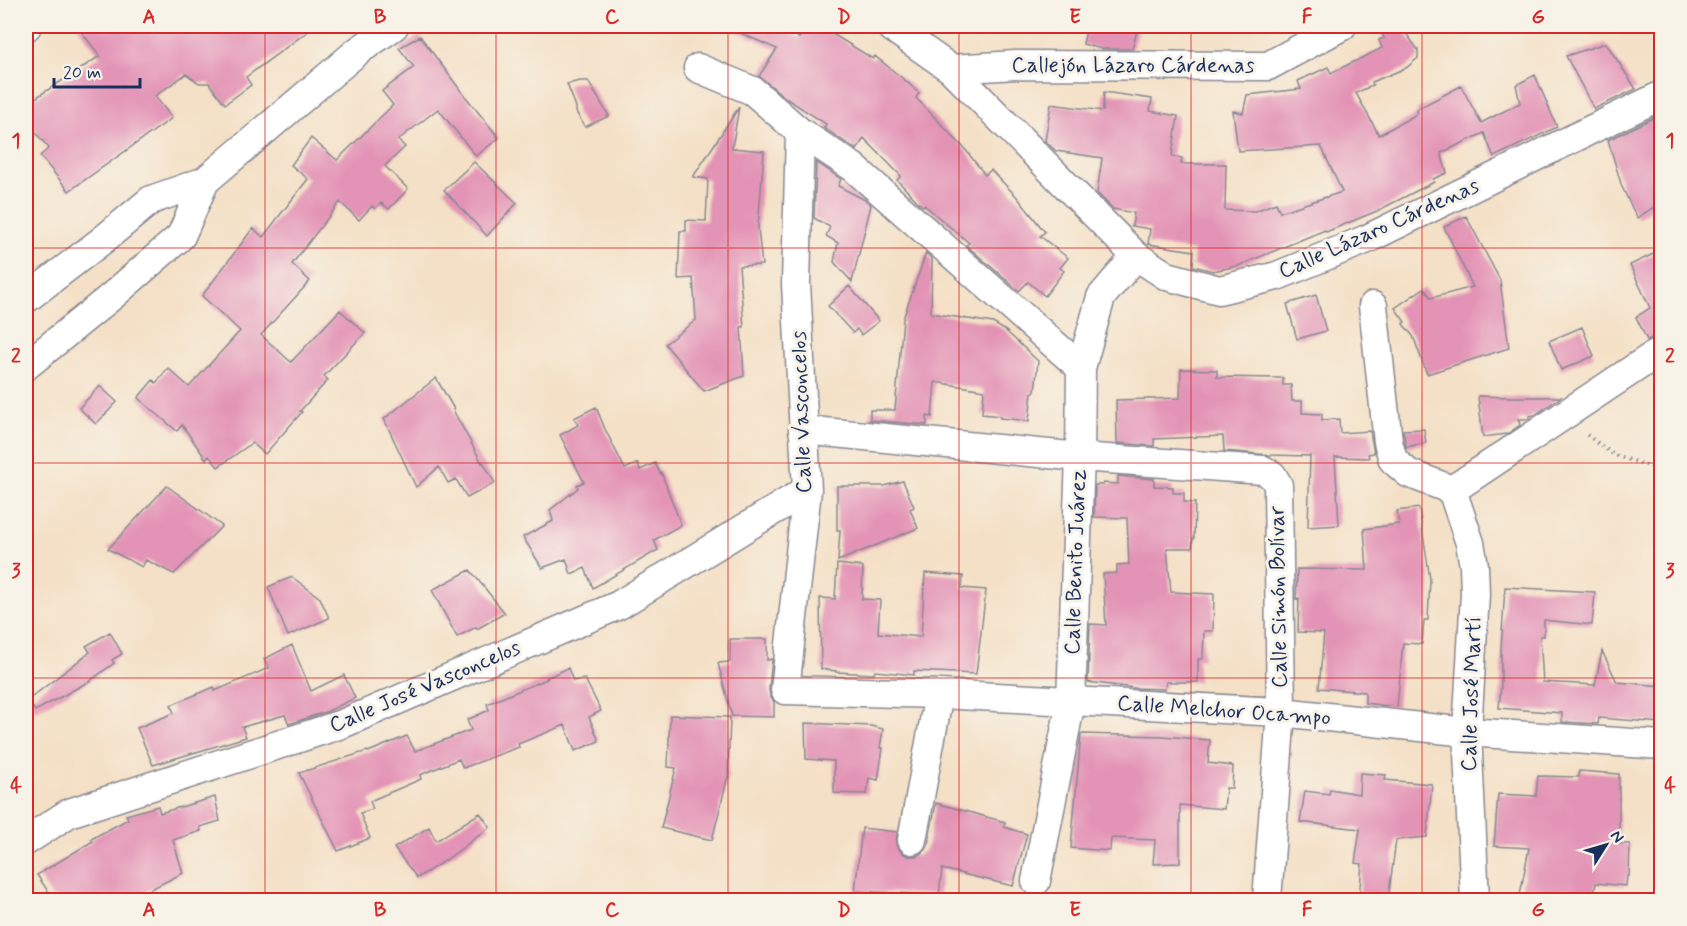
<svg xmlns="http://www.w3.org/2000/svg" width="1687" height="926" viewBox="0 0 1687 926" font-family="Mynerve,sans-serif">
  <rect width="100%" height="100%" fill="#f7f3e8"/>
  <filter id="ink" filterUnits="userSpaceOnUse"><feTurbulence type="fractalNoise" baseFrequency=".0167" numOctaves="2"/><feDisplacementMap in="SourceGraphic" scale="12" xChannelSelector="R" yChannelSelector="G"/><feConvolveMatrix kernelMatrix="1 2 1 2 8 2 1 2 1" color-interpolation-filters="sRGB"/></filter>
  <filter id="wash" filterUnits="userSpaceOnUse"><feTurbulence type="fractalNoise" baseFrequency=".008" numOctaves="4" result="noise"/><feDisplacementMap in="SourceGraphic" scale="24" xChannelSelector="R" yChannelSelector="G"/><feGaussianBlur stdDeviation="1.35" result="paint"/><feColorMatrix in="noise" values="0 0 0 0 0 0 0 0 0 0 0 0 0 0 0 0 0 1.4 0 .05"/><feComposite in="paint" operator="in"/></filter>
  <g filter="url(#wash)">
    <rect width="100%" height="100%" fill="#f4e0c6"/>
    <g id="blocks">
      <path fill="#e393b5" d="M77,26H315L246,77L251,85L225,104L209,83H199L186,74L155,96L172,118L69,191L40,156L49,148L26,122V104L100,56Z
        M724,26H779L799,38L807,26H836L831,33L873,59L875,56L907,82L919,93L916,98L965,149L985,175L991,170L1017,197L1045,232L1040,236L1068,258L1060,268L1064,271L1045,296L1028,282L1019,291L966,245L969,243L924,205L923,206L919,203L897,180L901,176L864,138L857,150L824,128L826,124L787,99L759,76L777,49Z
        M1087,26H1115L1137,31L1132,49H1102L1083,44Z
        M1394,26H1401L1418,50V58L1406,68L1372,82L1373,85L1356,93L1379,135L1417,114V109L1461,86L1481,123L1520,103L1516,85L1535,75L1557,127L1494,157L1484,133L1441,153L1447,173L1433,179L1434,182L1377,211L1326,232L1325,230L1238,266L1213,271L1193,266L1194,251L1148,244L1150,229L1132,226L1134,213L1113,209L1097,193L1102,158L1056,151L1045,141L1051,104L1103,111L1104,92L1152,99L1150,111L1178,116L1172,156L1182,158L1181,164H1226L1225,210L1255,211L1276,203L1280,212L1342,192L1321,146L1238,151L1233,111L1243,113L1247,95L1301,89L1298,81L1328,67L1331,73L1374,52L1382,48L1379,40L1384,38L1382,32Z
        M420,36L461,91L499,138L476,156L438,109L398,140L405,147L385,166L408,189L389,209L381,203L375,209L372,206L359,220L340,202L292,264L310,281L261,335L291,362L340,310L365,333L324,376L328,380L300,411L302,412L265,454L252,443L218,467L209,456L206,459L182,425L177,431L138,398L153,380L156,383L168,368L189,387L240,331L202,296L253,228L263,237L308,179L291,165L311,138L337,160L393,105L382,91L414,67L399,48Z
        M1606,43L1636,89L1594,109L1566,56Z
        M580,81H588L609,116L585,127L576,112V107L567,84Z
        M739,107L732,148L764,151L758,228L762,265L739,266L744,327H741L744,376L704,391L665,344L696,320L693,278L678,279L680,231H686V220L706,221L708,179L693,177Z
        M1655,117L1662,127V202L1637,218L1622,187L1608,140Z
        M474,162L517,203L487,236L444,190Z
        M816,162L841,179L838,186L865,200L871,205L852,282L834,262L838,243L826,236L830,227L814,218Z
        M1466,216L1500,280L1509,348L1427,374L1413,336L1403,324L1405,322L1395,308L1424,288L1431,298L1473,287L1444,227Z
        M1662,250V334L1647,340L1636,317L1650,308L1630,265Z
        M926,253L932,259L931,313L993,323L1006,331L1038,361L1035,391L1032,393L1029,421L1000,418V416L982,414L984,390L935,382L932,417L927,416V425L870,420V410H895L903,319Z
        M849,286L879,321L861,335L857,329L853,333L828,306Z
        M1316,295L1326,331L1297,339L1287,304Z
        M1582,327L1594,356L1561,370L1549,341Z
        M1181,369L1217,370V377L1283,378V385H1291L1292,401H1302V413L1322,414V420L1339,419L1340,433L1370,431L1374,453L1368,454L1369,458L1335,457L1339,525L1308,527L1310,456L1269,455L1224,451L1223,436L1154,439V446L1117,443L1116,400L1180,398Z
        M436,378L454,409L453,410L482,463L483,462L495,483L467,498L456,479L448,483L439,467L416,487L384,419Z
        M100,386L117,402L96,424L79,408Z
        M1478,396L1511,397H1561L1535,415L1529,416V419H1518L1520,425L1507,434L1483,437Z
        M596,407L605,429L625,469L638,463L640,470L655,463L660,473L661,472L681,525L654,540L658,550L593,588L585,568L571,574L566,559L542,568L523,537L553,521L550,510L578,488L577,485L584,482L560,435L578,425L574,418Z
        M1424,429L1426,443L1406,447L1403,430Z
        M1118,476L1154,479V486L1173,487V493H1184V502L1195,503L1194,539H1193L1192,548H1167L1171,592L1214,594L1213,631H1204L1203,659H1198V682H1166L1165,689L1134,688L1088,682L1090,624L1106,625L1103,574L1117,573V565L1129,564L1127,518L1094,517L1095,485H1103V483L1118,484Z
        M903,481L914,507L910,509L918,528L838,561L840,530H837V486H884Z
        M167,486L222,526L174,574L146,560L142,567L108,549Z
        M1419,508L1430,579L1428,620H1424L1422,644L1403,643L1397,707L1365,703V692L1319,688L1324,633L1298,632L1299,598L1296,599L1297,569L1367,570L1364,529L1399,524L1397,511Z
        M837,564L863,567L862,599L880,600L878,633L921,637L925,573L963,576L962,588L986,590L976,674L914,671V675L875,671L874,674L836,672V671L821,669L820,598L835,599Z
        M470,570L505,613L477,629L476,627L457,637L432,590Z
        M292,577L320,598L329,618L288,636L268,587Z
        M1505,587L1595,592L1592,625L1544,620V636H1540L1543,682L1595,685L1602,651L1617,682L1662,686V723L1599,718L1598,724L1562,722V713L1499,708L1501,686V649Z
        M110,632L122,654L112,660L114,663L90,681L35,711L28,700L90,652L86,646Z
        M730,639H767V660L772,659L769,689L770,696L774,702V717L732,716L718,663L730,662Z
        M292,645L311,691L344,675L355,698L328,711L289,724L285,715L242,727L246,737L153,765L137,728L174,713L171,705L214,687L215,691L269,668L264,659Z
        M568,668L573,681L585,679L601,711L589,717L599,741L575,751L565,725L518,744L519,747L463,768L459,759L420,775L421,779L370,801L373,809L360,813L370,838L338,851L299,773L367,751L368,752L407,736L415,751L471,730L467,720L489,710L487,704L547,679L546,678Z
        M670,715L730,717L728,776L712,840L661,828L676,768L668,767Z
        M805,723L871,726L883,729L880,748H883L878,780L869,778L867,794L834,793V761L806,759Z
        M1081,734L1163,736L1210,740L1208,763L1233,766L1232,788H1226L1224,809L1180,805V863L1153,864L1155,840L1111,838L1110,851L1071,848Z
        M1579,771L1619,774V844H1630L1629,876H1627L1626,886L1596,883L1593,900H1519L1529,848L1494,846L1498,794L1536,796L1538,776L1579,777Z
        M1360,773L1386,775L1385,780L1432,784L1427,837L1396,840L1388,900L1359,899L1362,864L1355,863L1360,829L1300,822L1305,791L1329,794L1330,789L1359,794Z
        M215,797L220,821L200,827L201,831L173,840L183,873L141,894L144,900H54L37,875L93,841L91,839L128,819L126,815L158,806L160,813Z
        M936,803L1005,822L1004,827L1027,834L1013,886L942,869L939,895L855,891L862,828L897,832L896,845L901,852L908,856H917L924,851L928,844Z
        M480,813L490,827L446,860L417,878L394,848L429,827L436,841Z"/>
    </g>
  </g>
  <g filter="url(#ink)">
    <use href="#blocks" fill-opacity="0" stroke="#888892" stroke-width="1.5"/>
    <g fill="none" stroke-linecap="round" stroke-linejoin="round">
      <g stroke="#888892" stroke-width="31">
        <path id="street" d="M890,26L951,69L1136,256L1167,276L1219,290L1277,276L1367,239L1662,95
          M26,27L27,26
          M698,68L753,91L800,132L853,167L1081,368
          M951,69L1016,65L1268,66L1342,26
          M800,132L796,284L807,490L785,690L939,694L1281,712L1467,732L1662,745
          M26,299L104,239L151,200L205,181L358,51L394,26
          M1373,306L1388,442L1393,460L1408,473L1452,490
          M26,366L112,296L181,236L205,181
          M803,430L1080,457L1263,470L1272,475L1278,485L1281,712L1267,900
          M1452,490L1470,543L1474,566L1475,594L1467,732L1475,900
          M1452,490L1662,350
          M912,840L939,694
          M26,841L69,813L342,724L619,605L807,490
          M1036,881L1071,701L1080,457L1081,368L1101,297L1136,256"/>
      </g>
      <path stroke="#888892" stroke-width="4" stroke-dasharray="1.5 4.5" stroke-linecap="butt" d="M1587,435L1614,455L1662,470"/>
      <use href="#street" stroke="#fff" stroke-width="28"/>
    </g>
  </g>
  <path fill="none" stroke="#d62828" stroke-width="1.5" stroke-opacity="0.55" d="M265,26V900M496,26V900M728,26V900M959,26V900M1191,26V900M1422,26V900M26,248H1662M26,463H1662M26,678H1662"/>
  <g text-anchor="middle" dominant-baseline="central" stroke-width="6" stroke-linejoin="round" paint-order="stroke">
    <g font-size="22" fill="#1b2f5e" stroke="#f7f3e8">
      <text x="1133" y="66">Callejón Lázaro Cárdenas</text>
      <text transform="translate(1379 229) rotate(-24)">Calle Lázaro Cárdenas</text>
      <text transform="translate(802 412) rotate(-92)">Calle Vasconcelos</text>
      <text transform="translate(1076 562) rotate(-88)">Calle Benito Juárez</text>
      <text transform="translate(1279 597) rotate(-91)">Calle Simón Bolívar</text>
      <text transform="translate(425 687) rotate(-23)">Calle José Vasconcelos</text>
      <text transform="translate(1472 694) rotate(-88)">Calle José Martí</text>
      <text transform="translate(1224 711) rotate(4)">Calle Melchor Ocampo</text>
    </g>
  </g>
  <rect width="1687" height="926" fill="none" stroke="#f7f3e8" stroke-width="66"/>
  <g transform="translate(1606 845) rotate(53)" stroke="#f7f3e8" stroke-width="4.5" paint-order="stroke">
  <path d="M0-4.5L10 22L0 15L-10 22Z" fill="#1b2f5e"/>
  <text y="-9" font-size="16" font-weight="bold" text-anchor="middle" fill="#1b2f5e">N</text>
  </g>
  <path d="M54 78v9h86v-9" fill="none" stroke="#1b2f5e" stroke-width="3"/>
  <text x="63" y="78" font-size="18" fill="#1b2f5e" stroke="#f7f3e8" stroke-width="4.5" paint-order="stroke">20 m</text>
  <rect x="33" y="33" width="1621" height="860" fill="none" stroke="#d62828" stroke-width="2"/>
  <g font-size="20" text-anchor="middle" font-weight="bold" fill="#d62828">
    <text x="149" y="23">A</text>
    <text x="380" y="23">B</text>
    <text x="612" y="23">C</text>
    <text x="844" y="23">D</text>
    <text x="1075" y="23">E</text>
    <text x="1307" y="23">F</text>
    <text x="1538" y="23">G</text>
    <text x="16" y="147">1</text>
    <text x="1670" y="147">1</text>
    <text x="16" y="362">2</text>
    <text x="1670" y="362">2</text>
    <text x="16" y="577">3</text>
    <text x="1670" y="577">3</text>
    <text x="16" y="792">4</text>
    <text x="1670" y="792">4</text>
    <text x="149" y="916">A</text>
    <text x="380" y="916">B</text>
    <text x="612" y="916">C</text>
    <text x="844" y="916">D</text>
    <text x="1075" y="916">E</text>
    <text x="1307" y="916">F</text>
    <text x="1538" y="916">G</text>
  </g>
</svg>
